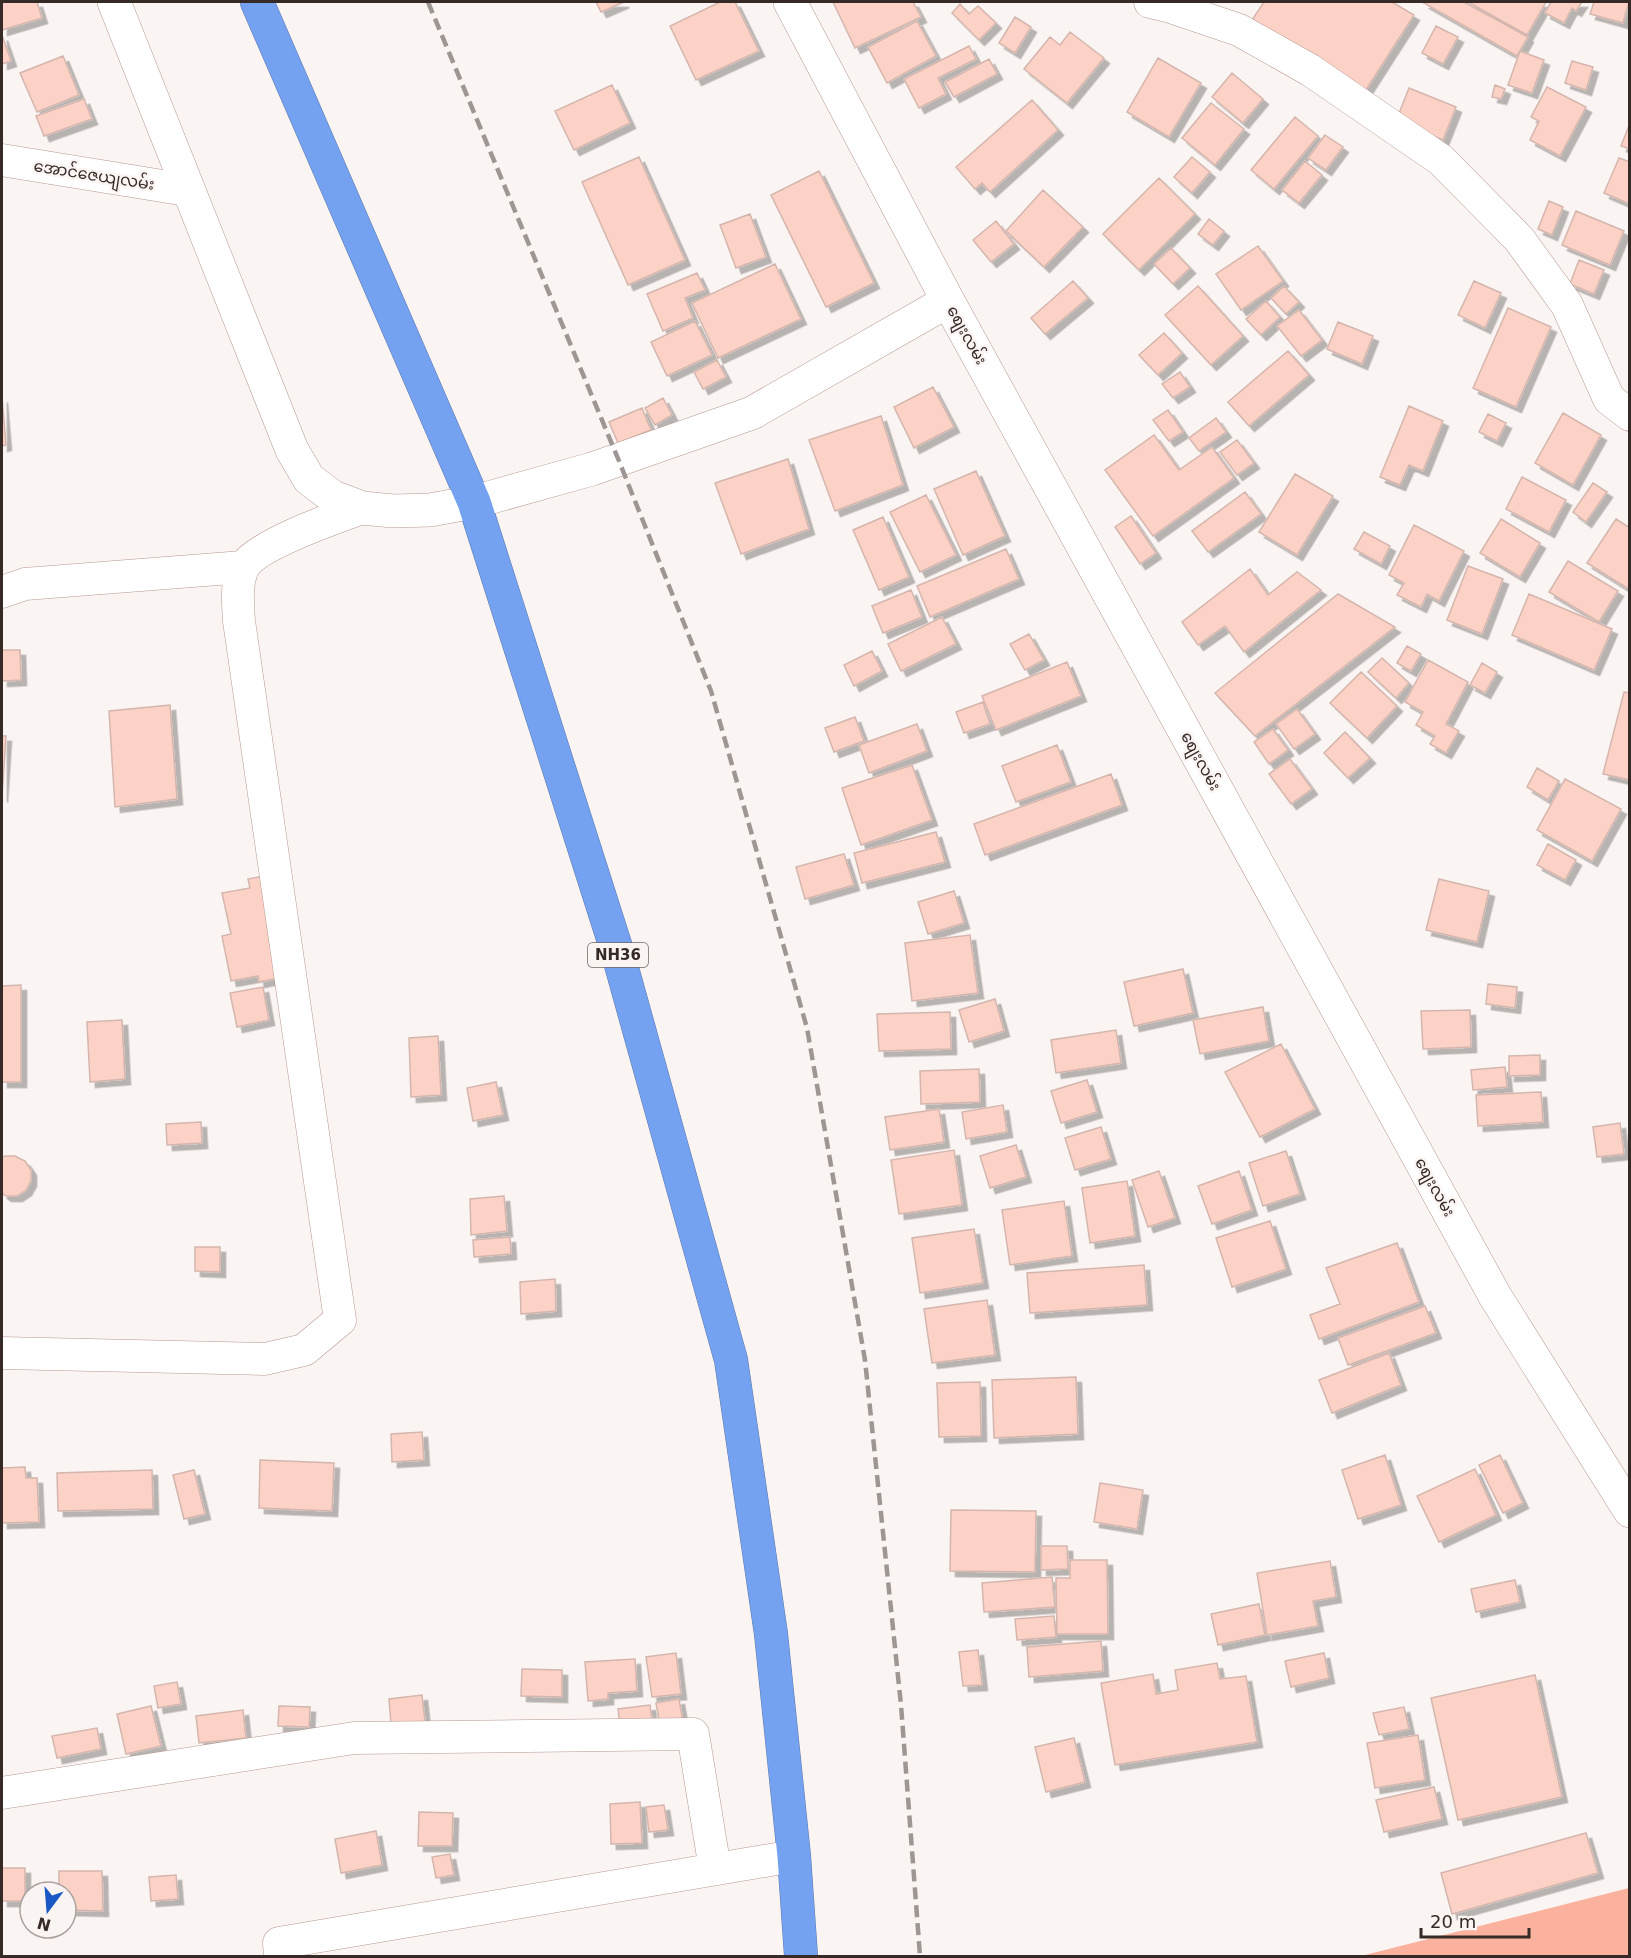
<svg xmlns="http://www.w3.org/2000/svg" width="1631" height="1958" viewBox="0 0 1631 1958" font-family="'DejaVu Sans','Noto Sans Myanmar',sans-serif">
  <defs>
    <filter id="shadow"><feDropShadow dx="5.5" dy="5.5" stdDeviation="0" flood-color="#0004"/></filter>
  </defs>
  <rect width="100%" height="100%" fill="#faf4f2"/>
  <path fill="#fab19d" d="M1629,1888V1956H1361Z"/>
  <path fill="#fcd2c6" stroke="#d5b6ae" stroke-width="1.5" filter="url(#shadow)" d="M2,2H37L42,18L2,30Z
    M596,2H624L601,12Z
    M720,2H735L759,51L696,80L670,26Z
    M833,2H913L921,17L855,48Z
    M1264,2H1392L1414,15L1362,96L1248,26Z
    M1426,2H1464L1528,37L1517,56L1424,3Z
    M1468,2H1546L1527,35Z
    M1551,2H1582L1576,11L1572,8L1564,23L1545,13Z
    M1594,2H1629L1623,23L1590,14Z
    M960,4L969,14L978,6L996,23L979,40L952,13Z
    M1015,17L1031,27L1015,53L999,43Z
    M917,21L936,56L887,83L868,47Z
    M1436,26L1458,37L1443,64L1422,53Z
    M1070,32L1104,58L1067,103L1024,69L1050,37L1060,45Z
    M2,35L11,61L2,64Z
    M969,46L976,59L938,78L946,94L919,108L904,79Z
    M1520,51L1544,60L1532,93L1508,85Z
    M63,56L79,95L37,112L20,73Z
    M1158,58L1201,83L1169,137L1127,112Z
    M989,59L997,74L954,97L945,82Z
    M1572,61L1593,67L1586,90L1565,83Z
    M1232,73L1263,99L1243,123L1212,97Z
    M612,85L630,123L574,150L555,111Z
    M1495,85L1505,89L1501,99L1492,97Z
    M1547,87L1586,107L1560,156L1530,140L1539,121L1531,117Z
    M1409,88L1456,107L1443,140L1396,121Z
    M84,99L92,119L44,136L36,116Z
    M1032,100L1058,130L990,192L982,183L975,189L956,167Z
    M1211,103L1244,129L1215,165L1182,138Z
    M1295,117L1318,136L1274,189L1251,170Z
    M1630,123V149L1621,146Z
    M1325,135L1343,147L1326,170L1308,158Z
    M639,157L685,260L628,285L582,182Z
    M1192,157L1210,172L1192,193L1174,177Z
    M1619,158L1630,162V204L1604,193Z
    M1305,161L1322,175L1299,203L1282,190Z
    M819,171L874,283L826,307L771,195Z
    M1159,178L1195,214L1139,270L1103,234Z
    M1043,190L1083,227L1044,267L1006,231Z
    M1549,201L1563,207L1552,235L1538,229Z
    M1576,211L1624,231L1610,265L1562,245Z
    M750,214L766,257L736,268L720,225Z
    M1209,219L1224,231L1213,245L1198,234Z
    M996,221L1014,244L991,262L973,240Z
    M1258,246L1283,281L1241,310L1216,274Z
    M1171,248L1190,268L1173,284L1154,264Z
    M1579,260L1604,270L1594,294L1570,284Z
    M775,264L801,319L718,358L692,303Z
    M697,273L705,290L685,298L693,318L663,331L647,294Z
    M1073,281L1088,298L1045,334L1031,318Z
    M1474,281L1501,293L1485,328L1458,315Z
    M1198,286L1243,336L1211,365L1165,315Z
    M1284,286L1299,302L1286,314L1271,298Z
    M1266,301L1280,317L1261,335L1246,319Z
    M1508,308L1551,327L1516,407L1473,388Z
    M1299,310L1322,340L1301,356L1277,326Z
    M695,321L712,355L667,376L651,342Z
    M1338,322L1373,336L1362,364L1327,349Z
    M1164,333L1182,353L1158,375L1139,355Z
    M1288,351L1309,375L1249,426L1228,402Z
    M717,360L726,377L703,389L694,372Z
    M1180,372L1190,387L1173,398L1162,384Z
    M933,387L954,427L914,448L894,407Z
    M2,397L6,445L2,446Z
    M663,398L672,415L655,425L645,408Z
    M1409,406L1443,421L1423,471L1409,465L1400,485L1380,477Z
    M642,408L651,430L618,443L609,422Z
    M1168,410L1183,432L1169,441L1153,420Z
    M1563,413L1601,435L1573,485L1535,463Z
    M1488,414L1506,423L1497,441L1479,432Z
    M881,416L903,485L835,511L809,440Z
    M1216,418L1226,432L1199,451L1189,438Z
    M1154,435L1179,470L1212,447L1234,478L1153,536L1105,470Z
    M1237,440L1254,463L1237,475L1220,452Z
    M788,459L809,529L741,554L715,483Z
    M976,471L1005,536L963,555L934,489Z
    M1295,474L1333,496L1297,555L1259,532Z
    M1522,477L1566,500L1549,532L1506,509Z
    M1593,483L1607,492L1586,522L1573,512Z
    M1245,492L1261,514L1208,552L1192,531Z
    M926,495L956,555L920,572L890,512Z
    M1131,516L1156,553L1140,564L1115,527Z
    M883,517L909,577L879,590L853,530Z
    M1501,519L1540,543L1520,577L1480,553Z
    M1616,519L1630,528V585L1627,588L1587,563Z
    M1414,525L1464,551L1439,601L1427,594L1421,607L1397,595L1404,583L1389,575Z
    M1364,532L1390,546L1381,564L1354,549Z
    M1006,549L1019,579L930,617L917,586Z
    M1568,561L1618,591L1599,622L1549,592Z
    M1468,566L1503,579L1482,634L1447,620Z
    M1250,569L1268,595L1297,572L1321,590L1244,652L1225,626L1198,645L1182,622Z
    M911,590L922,617L883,633L872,606Z
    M1338,594L1395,627L1255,736L1215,693Z
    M1529,594L1612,629L1594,670L1512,635Z
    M942,617L956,644L901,671L888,644Z
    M1029,634L1044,660L1025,670L1010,644Z
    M1407,646L1421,654L1411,671L1397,663Z
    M2,650H20L21,680L2,681Z
    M872,651L882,671L854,686L844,665Z
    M1382,658L1409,683L1396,698L1368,672Z
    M1428,660L1468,682L1446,724L1459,731L1446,753L1430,744L1435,736L1416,725L1423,712L1405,702Z
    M1067,662L1081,696L996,730L982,696Z
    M1482,663L1497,672L1485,693L1470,685Z
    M1361,672L1397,706L1367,738L1330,703Z
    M1624,692L1630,693V780L1603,774Z
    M983,702L990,724L964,733L956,712Z
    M170,705L177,799L115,807L109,711Z
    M1297,709L1315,734L1294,749L1276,724Z
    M855,717L864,741L834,752L825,728Z
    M917,724L927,751L869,773L859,745Z
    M1273,729L1288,750L1269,764L1254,742Z
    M1345,732L1370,758L1348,778L1324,753Z
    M2,736H6L2,797Z
    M1057,745L1071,782L1016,802L1002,766Z
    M1290,759L1312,789L1291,804L1269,774Z
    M912,765L932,820L861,845L842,788Z
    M1537,768L1559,781L1548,800L1527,787Z
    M1111,774L1122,805L985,855L974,824Z
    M1565,779L1621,809L1592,861L1537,830Z
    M936,832L945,862L862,883L854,853Z
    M1548,844L1576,860L1565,880L1537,865Z
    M844,854L854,885L805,899L796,867Z
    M270,875L283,977L259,982L258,976L231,981L222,936L231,934L222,893L250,888L248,879Z
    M1439,879L1489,891L1477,942L1426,930Z
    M954,891L964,923L928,934L918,902Z
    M970,935L978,993L912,1001L905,943Z
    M1183,969L1193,1013L1134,1026L1124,982Z
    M1488,984L1517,987L1515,1008L1486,1004Z
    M21,985V1082H2V986Z
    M263,987L269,1020L237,1027L230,993Z
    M995,999L1004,1031L969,1042L959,1010Z
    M1263,1007L1269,1041L1200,1054L1193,1020Z
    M1470,1010L1471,1047L1423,1049L1421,1011Z
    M950,1012L951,1049L879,1051L877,1014Z
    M122,1020L125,1079L90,1082L87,1022Z
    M1116,1030L1121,1063L1056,1073L1051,1040Z
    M438,1036L441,1095L411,1097L409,1038Z
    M1281,1044L1315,1109L1260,1137L1225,1072Z
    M1540,1055V1075L1509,1076V1056Z
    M1505,1067L1507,1087L1473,1090L1471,1070Z
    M979,1069L980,1102L921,1104L920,1071Z
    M1087,1080L1097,1112L1061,1123L1051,1091Z
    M496,1082L503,1115L473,1121L467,1088Z
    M1541,1092L1543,1122L1478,1126L1476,1095Z
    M1003,1105L1007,1132L966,1139L962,1112Z
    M939,1109L944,1142L890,1150L885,1117Z
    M201,1122L202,1143L167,1145L166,1124Z
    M1620,1123L1624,1154L1597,1157L1593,1127Z
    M1101,1127L1111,1159L1075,1170L1065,1138Z
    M1016,1145L1026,1177L990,1188L980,1156Z
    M954,1150L962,1205L899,1214L891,1160Z
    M1286,1151L1300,1194L1263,1206L1249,1163Z
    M5,1156H15L25,1161L31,1170V1181L26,1190L17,1196H6L2,1193V1158Z
    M1159,1171L1175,1218L1148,1227L1132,1180Z
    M1239,1171L1252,1210L1212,1224L1198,1186Z
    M1127,1181L1135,1236L1090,1243L1082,1188Z
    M504,1196L507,1231L471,1235L470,1199Z
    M1064,1201L1072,1256L1010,1265L1002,1210Z
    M1270,1221L1286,1269L1232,1287L1216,1238Z
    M974,1229L983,1283L920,1293L912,1238Z
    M510,1237L511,1254L474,1257L473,1240Z
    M1397,1243L1419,1302L1319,1339L1310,1315L1340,1304L1326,1268Z
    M195,1247H220V1272L195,1271Z
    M1144,1265L1147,1305L1030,1313L1027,1273Z
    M555,1279L556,1311L521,1314L520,1282Z
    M987,1300L995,1355L932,1363L924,1309Z
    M1425,1306L1436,1333L1348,1365L1338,1338Z
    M1389,1353L1401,1385L1332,1413L1319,1380Z
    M1076,1377L1078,1434L994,1438L992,1380Z
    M980,1382L981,1436L939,1437L937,1383Z
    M422,1432L424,1460L392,1462L391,1434Z
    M1385,1455L1401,1505L1358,1519L1342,1470Z
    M1500,1455L1523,1503L1503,1513L1479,1465Z
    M260,1460L334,1463L332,1511L259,1508Z
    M25,1467L26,1478H37L39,1522L2,1523V1468Z
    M1475,1469L1496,1515L1439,1542L1417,1496Z
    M152,1470L153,1509L58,1511L57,1473Z
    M194,1470L205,1514L184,1519L173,1475Z
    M1100,1483L1143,1490L1137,1529L1094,1522Z
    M951,1510L1036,1511L1035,1572L950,1571Z
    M1041,1546H1067L1068,1569L1041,1570Z
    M1070,1560H1107L1108,1634H1057L1056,1578H1070Z
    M1330,1561L1336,1597L1313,1601L1318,1626L1267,1635L1257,1573Z
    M1052,1577L1055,1607L984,1612L982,1583Z
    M1515,1580L1520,1602L1476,1612L1471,1589Z
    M1259,1604L1265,1635L1218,1645L1211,1614Z
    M1054,1616L1056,1637L1017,1640L1015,1619Z
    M1101,1641L1103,1671L1029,1677L1027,1647Z
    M978,1650L982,1685L963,1686L959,1652Z
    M676,1653L681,1694L652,1697L646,1657Z
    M1324,1653L1329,1678L1291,1687L1285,1661Z
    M635,1659L637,1691L608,1693V1699L588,1701L585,1662Z
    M1217,1663L1220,1679L1246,1676L1257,1742L1115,1765L1101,1683L1153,1674L1156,1694L1178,1690L1175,1670Z
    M522,1669L562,1670V1697L521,1696Z
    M1535,1675L1562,1797L1458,1820L1431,1698Z
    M177,1682L181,1704L158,1708L154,1686Z
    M422,1695L425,1722L391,1725L389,1699Z
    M679,1699L683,1722L660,1725L656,1703Z
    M650,1705L652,1720L620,1725L618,1709Z
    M151,1706L161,1746L126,1754L117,1714Z
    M279,1706L310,1707L309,1727L278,1726Z
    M1404,1707L1409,1729L1379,1735L1373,1713Z
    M243,1710L246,1738L199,1743L196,1716Z
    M97,1728L101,1749L57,1758L52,1736Z
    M1418,1735L1425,1780L1375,1788L1367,1743Z
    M1074,1738L1085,1782L1046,1792L1035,1747Z
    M1434,1787L1442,1819L1384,1832L1376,1800Z
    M640,1802L642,1843L611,1844L610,1804Z
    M664,1805L668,1830L649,1832L646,1807Z
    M419,1812L453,1813L452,1846H418Z
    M376,1831L382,1865L341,1873L335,1839Z
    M1586,1833L1598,1873L1452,1914L1441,1873Z
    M450,1854L454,1875L436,1878L432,1857Z
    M2,1868H25V1901H2Z
    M59,1871H102L103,1911L66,1910V1892H59Z
    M176,1875L178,1899L151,1901L149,1877Z"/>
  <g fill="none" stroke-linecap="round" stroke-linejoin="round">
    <g stroke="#b79991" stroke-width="33">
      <path id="street" d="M1150,2L1171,7L1239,30L1310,70L1441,160L1519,239L1567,305L1609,399L1630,415
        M2,160L187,190
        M2,592L25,584L243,567
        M2,1353L265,1359L304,1350L340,1320L239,621C238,604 236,587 242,570C252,546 337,517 362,508
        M2,1793L354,1738L693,1734L715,1869
        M280,1956L279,1943L794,1856"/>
    </g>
    <g stroke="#b79991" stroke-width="34">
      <path id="secondary" d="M114,2L292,450L309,479L333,497L362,508L393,511L430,510L474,502L592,469L752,413L948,301
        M790,2L948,301L1495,1296L1630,1511"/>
    </g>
    <g stroke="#5e78aa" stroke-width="34">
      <path id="highway" d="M257,2L474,502L618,954L731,1360L771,1634L794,1856L801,1956"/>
    </g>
    <use href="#street" stroke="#fff" stroke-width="32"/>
    <use href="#secondary" stroke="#fff" stroke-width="33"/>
    <use href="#highway" stroke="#74a2f1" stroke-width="33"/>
    <path stroke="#9e9693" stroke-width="4.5" stroke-dasharray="12 6" stroke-linecap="butt" d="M428,2L619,461L711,691L807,1028L865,1360L901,1705L920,1956"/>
  </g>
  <g text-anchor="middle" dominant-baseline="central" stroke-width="5" stroke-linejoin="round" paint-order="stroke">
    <rect fill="#faf4f2" stroke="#716764" stroke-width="1.5" x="588" y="943" width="60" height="24" rx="4.5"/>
    <g font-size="15" font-weight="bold" fill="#362a27">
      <text x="618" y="955">NH36</text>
    </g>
    <g font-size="16" fill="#362a27" stroke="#faf4f2">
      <text transform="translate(94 175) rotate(9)">အောင်ဇေယျလမ်း</text>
      <text transform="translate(967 335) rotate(61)">စျေးလမ်း</text>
      <text transform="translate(1201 761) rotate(61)">စျေးလမ်း</text>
      <text transform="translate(1435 1187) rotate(61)">စျေးလမ်း</text>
    </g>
  </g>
  <rect width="1631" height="1958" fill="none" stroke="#362a27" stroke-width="6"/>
  <g transform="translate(48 1910) rotate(196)"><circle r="28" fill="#faf4f2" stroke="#aca3a1" stroke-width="1.5"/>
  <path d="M0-4.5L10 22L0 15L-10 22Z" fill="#1a59c5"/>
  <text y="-9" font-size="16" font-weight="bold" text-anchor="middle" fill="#362a27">N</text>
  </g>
  <path d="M1421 1928v9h108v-9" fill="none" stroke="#362a27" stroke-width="3"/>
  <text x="1430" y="1928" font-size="18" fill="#362a27" stroke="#faf4f2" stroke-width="4.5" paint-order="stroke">20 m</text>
</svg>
